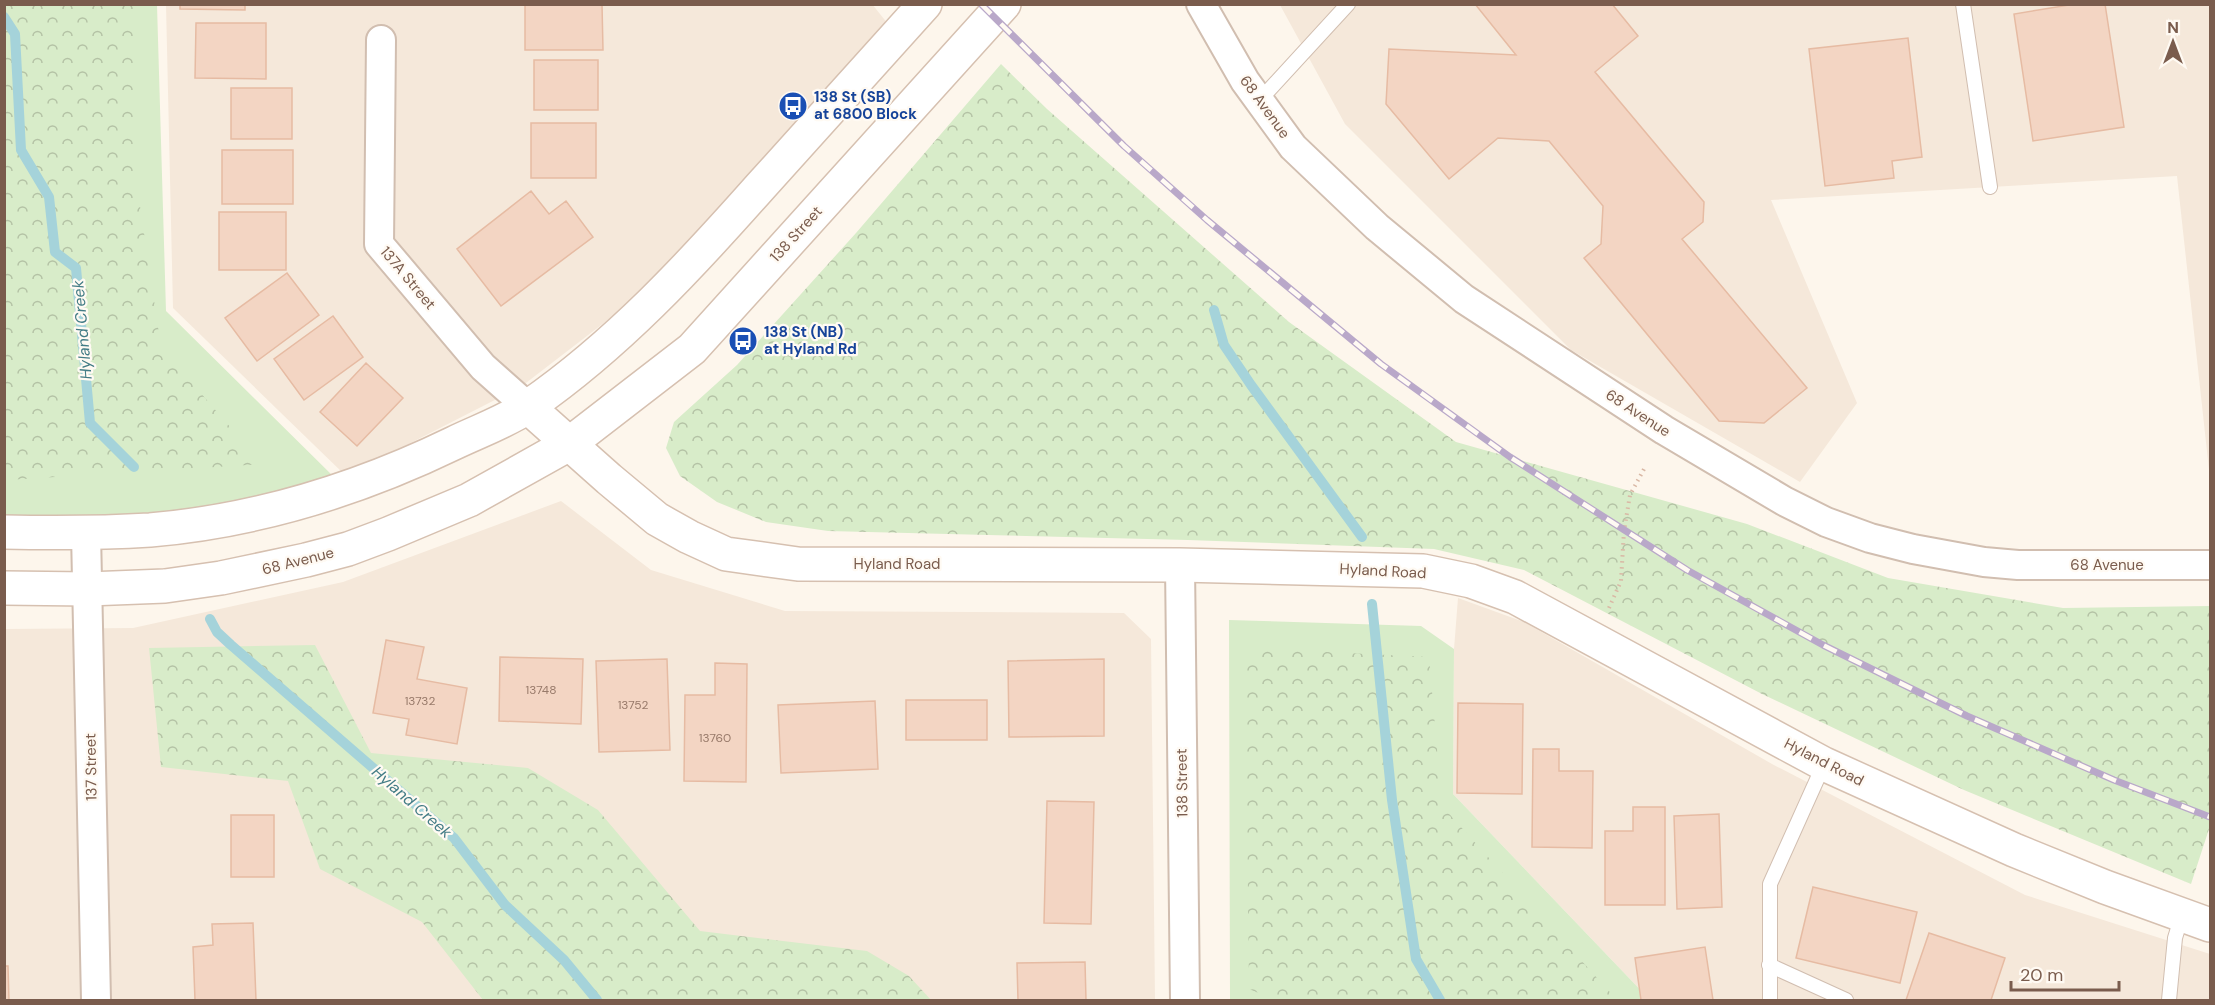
<svg xmlns="http://www.w3.org/2000/svg" width="2215" height="1005" viewBox="0 0 2215 1005" font-family="'DM Sans',sans-serif">
  <defs>
    <pattern id="forest-crowns" width="20" height="18" patternUnits="userSpaceOnUse" patternTransform="scale(1.5)"><rect width="20" height="18" fill="#d8ecc9"/><path d="M2 6a3 3 0 1 1 6 0M12 15a3 3 0 1 1 6 0" fill="none" stroke="#b4c2a5"/></pattern>
  </defs>
  <rect width="100%" height="100%" fill="#fdf6ec"/>
  <path fill="#f5e8da" d="M872,4L888,24L644,292L522,386L346,476L173,308L166,5Z
    M1280,5H2210V479L2177,176L1771,200L1857,403L1800,482L1571,350L1345,124Z
    M561,501L651,570L785,611L1124,613L1151,639L1155,1000H5L4,629L133,628L343,582Z
    M1458,598L1524,622L1772,764L2025,895L2210,954V1000H1650L1453,794L1454,649Z"/>
  <path fill="#d8ecc9" d="M4,5H157L166,311L335,478L245,512L5,517Z
    M1229,620L1421,626L1454,649L1453,794L1650,1000H1230Z"/>
  <path fill="url(#forest-crowns)" d="M5,4L133,5L134,166L161,347L262,464L7,480L4,475Z
    M1001,64L1047,109L1289,322L1456,442L1747,524L1888,578L2063,608L2210,606V826L2191,884L1964,790L1762,694L1524,570L1434,549L1188,540L828,531L766,522L717,502L680,476L666,448L674,422L737,365L856,233Z
    M315,645L371,753L528,768L598,810L700,931L867,951L909,976L931,1000H483L422,922L320,869L288,781L161,767L149,648Z
    M1245,648L1429,657L1442,806L1617,1000H1275L1249,989Z"/>
  <g fill="none" stroke-linecap="round" stroke-linejoin="round">
    <path stroke="#a5d3da" stroke-width="10" d="M4,17L15,34L21,150L49,197L55,252L76,268L90,423L134,467
      M1214,310L1224,345L1251,385L1362,537
      M1372,604L1392,800L1416,959L1440,1000
      M210,619L217,632L231,645L454,838L505,905L564,960L597,1000"/>
  </g>
  <path fill="#f3d5c3" stroke="#e6bba3" stroke-width="1.5" d="M180,4H245V10L180,9Z
    M525,4H602L603,50H525Z
    M1475,4H1612L1638,36L1595,72L1704,202L1703,222L1682,239L1807,388L1764,423L1719,421L1584,258L1601,244L1603,206L1549,141L1498,138L1449,179L1386,104L1389,49L1516,55Z
    M2075,4H2105L2124,127L2033,141L2014,14Z
    M196,23H266V79L195,78Z
    M1908,38L1922,157L1892,161L1894,178L1825,186L1809,49Z
    M534,60H598V110H534Z
    M231,88H292V139H231Z
    M531,123H596V178H531Z
    M222,150H293V204H222Z
    M531,191L549,214L566,201L593,237L501,306L457,249Z
    M219,212H286V270H219Z
    M287,273L319,315L257,361L225,318Z
    M333,316L363,357L304,400L274,359Z
    M366,363L403,398L357,446L320,412Z
    M386,640L424,647L417,679L467,688L457,744L406,735L409,719L373,713Z
    M500,657L583,659L581,724L499,721Z
    M667,659L670,750L599,752L596,661Z
    M1104,659V736L1009,737L1008,661Z
    M715,663L747,664L746,782L684,781L685,695H715Z
    M906,700H987V740H906Z
    M875,701L878,769L781,773L778,705Z
    M1458,703L1523,704L1522,794L1457,793Z
    M1533,749H1559V771H1593L1592,848L1532,847Z
    M1047,801L1094,802L1091,924L1044,923Z
    M1633,807H1665V905H1605V831H1633Z
    M1719,814L1722,907L1677,909L1674,816Z
    M231,815H274V877H231Z
    M1813,887L1917,912L1900,983L1796,958Z
    M253,923L256,1000H195L193,947L213,945L212,924Z
    M1929,933L2005,958L1991,1000H1906Z
    M1705,947L1713,1000H1641L1635,958Z
    M1085,962L1086,1000H1018L1017,963Z
    M4,966H8L9,1000H4Z"/>
  <g fill="none" stroke-linecap="round" stroke-linejoin="round">
    <g stroke="#d1beb0" stroke-width="16">
      <path id="lane" d="M1963,4L1990,187
        M1259,101L1348,4
        M1769,965L1846,1000
        M1770,1000V884L1824,764
        M2169,1000L2175,938L2182,915"/>
    </g>
    <g stroke="#d1beb0" stroke-width="32">
      <path id="street" d="M1201,4L1245,81L1293,147L1377,227L1464,299L1664,430L1784,501L1826,522L1870,538L1913,549L1984,562L2018,565H2210
        M381,40L379,244L483,367L528,407
        M86,533L96,1000
        M1180,565L1185,1000"/>
    </g>
    <g stroke="#d6c0b0" stroke-width="36">
      <path id="secondary" d="M528,407L609,479L657,519L689,537L726,554L798,564L1180,565L1423,571L1471,581L1515,597L1824,764L2014,850L2105,887L2210,925
        M4,532C53,533 101,533 150,530C256,521 359,489 454,443C479,431 507,421 529,406C617,345 690,266 760,187C815,126 870,65 925,4
        M4,588L88,589L165,586L221,578L306,560L348,549L388,534L469,500L569,444L692,349L1004,4"/>
    </g>
    <path stroke="#d9b8a5" stroke-width="4" stroke-dasharray="1.5 4.5" stroke-linecap="butt" d="M1609,608L1621,581L1624,531L1630,495L1644,469"/>
    <use href="#lane" stroke="#fff" stroke-width="14"/>
    <use href="#street" stroke="#fff" stroke-width="28"/>
    <use href="#secondary" stroke="#fff" stroke-width="33"/>
    <g stroke="#b9a8c9" stroke-width="7">
      <path id="rail" d="M981,4L1124,146L1207,220L1381,364L1510,457L1687,570L1823,645L1967,716L2114,780L2210,817"/>
    </g>
    <use href="#rail" stroke="#fffaf3" stroke-width="4.5" stroke-dasharray="14" stroke-linecap="butt"/>
  </g>
  <defs>
    <g id="bus-disc" transform="scale(1.5)"><circle r="9.5" fill="#1a4fb4" stroke="#fffaf3"/><path d="M-5-6H5V4H4V6H2V4H-2V6H-4V4H-5ZM-3.5-4V0h7V-4ZM-3.5 1.2v1.5H-2V1.2ZM2 1.2v1.5H3.5V1.2Z" fill="#fff"/></g>
  </defs>
  <g fill-rule="evenodd">
    <use href="#bus-disc" x="793" y="106"/>
    <use href="#bus-disc" x="743" y="341"/>
  </g>
  <g text-anchor="middle" dominant-baseline="central" stroke-width="4.5" stroke-linejoin="round" paint-order="stroke">
    <g font-size="12" fill="#987a6a">
      <text x="541" y="690">13748</text>
      <text x="420" y="701">13732</text>
      <text x="633" y="705">13752</text>
      <text x="715" y="738">13760</text>
    </g>
    <g font-size="15" font-weight="bold" fill="#164399" stroke="#fffaf3" text-anchor="start">
      <text x="814" y="97">138 St (SB)<tspan x="814" dy="17">at 6800 Block</tspan></text>
      <text x="764" y="332">138 St (NB)<tspan x="764" dy="17">at Hyland Rd</tspan></text>
    </g>
    <g font-size="15" fill="#7a5c4d" stroke="#fffaf3">
      <text transform="translate(1265 107) rotate(54)">68 Avenue</text>
      <text transform="translate(796 234) rotate(-48)">138 Street</text>
      <text transform="translate(408 278) rotate(50)">137A Street</text>
      <text transform="translate(1638 413) rotate(33)">68 Avenue</text>
      <text transform="translate(298 561) rotate(-14)">68 Avenue</text>
      <text x="897" y="564">Hyland Road</text>
      <text x="2107" y="565">68 Avenue</text>
      <text transform="translate(1383 571) rotate(3)">Hyland Road</text>
      <text transform="translate(1824 762) rotate(27)">Hyland Road</text>
      <text transform="translate(91 767) rotate(-91)">137 Street</text>
      <text transform="translate(1182 783) rotate(-91)">138 Street</text>
    </g>
    <g font-size="16" font-style="italic" fill="#437c86" stroke="#fffaf3">
      <text transform="translate(82 330) rotate(-95)">Hyland Creek</text>
      <text transform="translate(412 802) rotate(41)">Hyland Creek</text>
    </g>
  </g>
  <rect width="2215" height="1005" fill="none" stroke="#7a5c4d" stroke-width="12"/>
  <g transform="translate(2173 42)" stroke="#fffaf3" stroke-width="4.5" paint-order="stroke">
  <path d="M0-4.5L10 22L0 15L-10 22Z" fill="#7a5c4d"/>
  <text y="-9" font-size="16" font-weight="bold" text-anchor="middle" fill="#7a5c4d">N</text>
  </g>
  <path d="M2011 981v9h108v-9" fill="none" stroke="#7a5c4d" stroke-width="3"/>
  <text x="2020" y="981" font-size="18" fill="#7a5c4d" stroke="#fffaf3" stroke-width="4.5" paint-order="stroke">20 m</text>
</svg>
